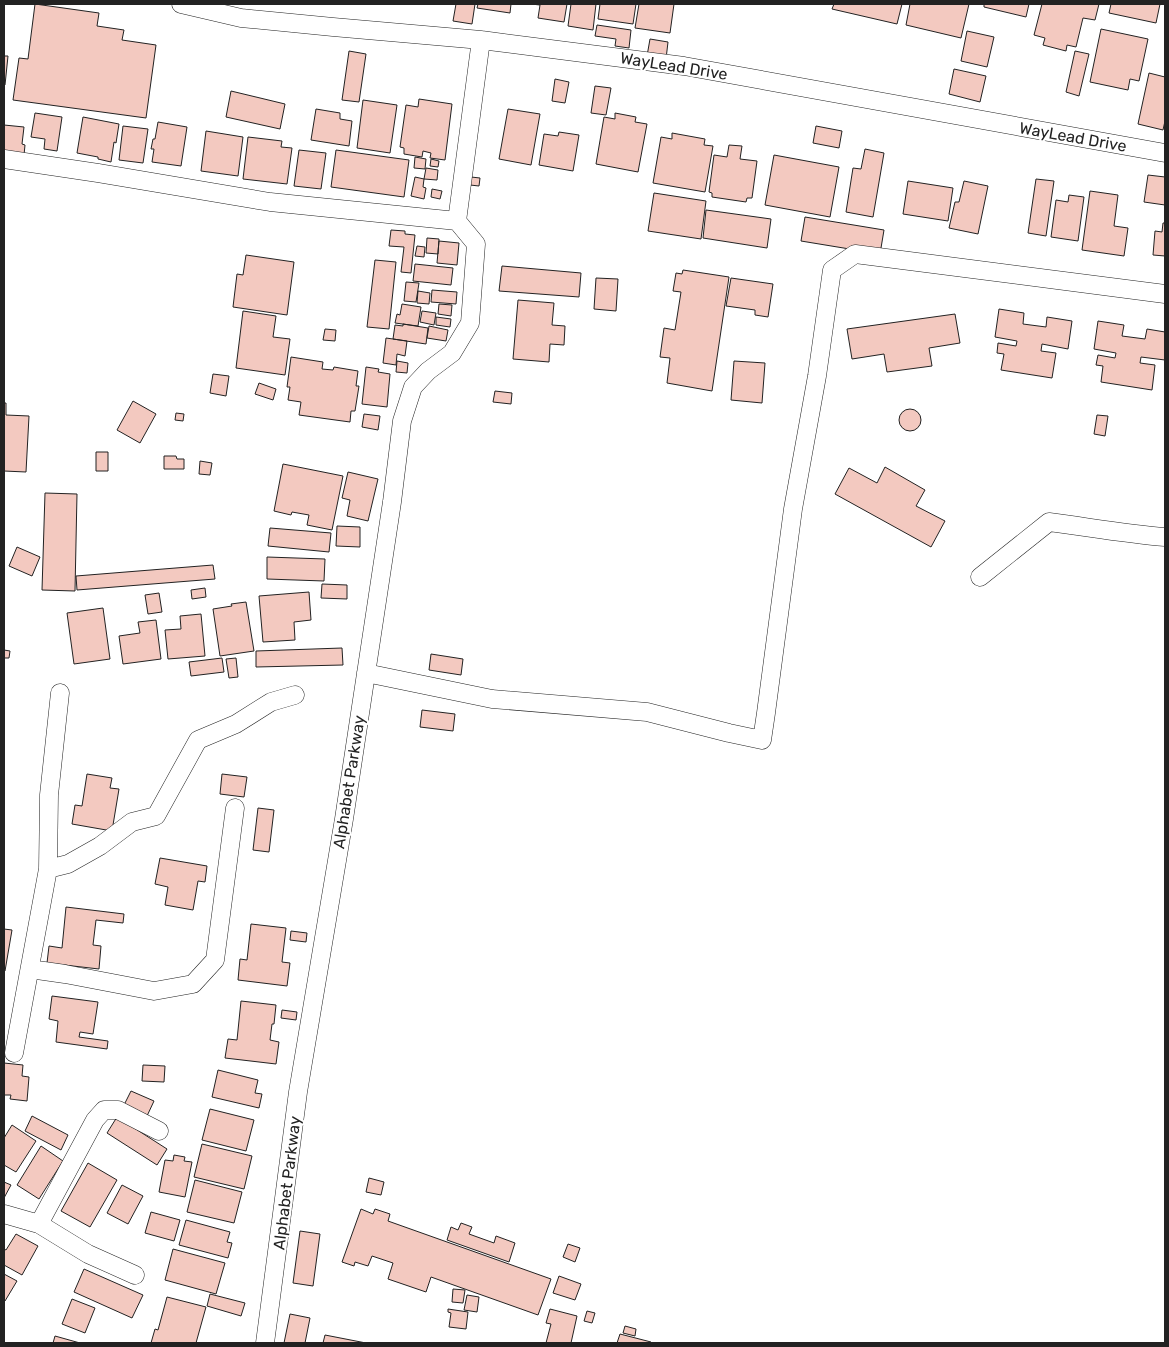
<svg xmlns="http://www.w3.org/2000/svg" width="1169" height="1347" viewBox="0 0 1169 1347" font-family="Rubik,sans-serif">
  <rect width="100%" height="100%" fill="#fff"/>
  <path fill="#f3c9c0" stroke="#222" d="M35,4L99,13L97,26L124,30L122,40L156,45L146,118L13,100L19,58L28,59Z
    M456,4H475L472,24L453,21Z
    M478,4H511L510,13L477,8Z
    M531,4H567L564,22L538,18L540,5Z
    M571,4H596L593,30L568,26Z
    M600,4H636L633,24L598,19Z
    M639,4H674L670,33L635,28Z
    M834,4H902L897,24L832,9Z
    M910,4H969L961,38L906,25Z
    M984,4H1029L1026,17L984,7Z
    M1042,4H1099L1095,20L1083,18L1076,47L1067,45L1066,51L1043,45L1045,38L1034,35Z
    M1111,4H1160L1156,23L1109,13Z
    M597,25L631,30L629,48L615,46L616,39L595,36Z
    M1101,29L1148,39L1139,81L1130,79L1128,90L1090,82Z
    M967,31L994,37L987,67L961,61Z
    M650,39L668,42L666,59L647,56Z
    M349,51L366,54L359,102L342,100Z
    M1075,51L1089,54L1079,96L1066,92Z
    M4,56H8L5,85H4Z
    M954,69L986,76L980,102L949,94Z
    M1149,73L1165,77V121L1163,130L1138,124Z
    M555,79L569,82L565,103L552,101Z
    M595,86L611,88L606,115L591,113Z
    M231,91L285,104L280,129L226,117Z
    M419,99L452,104L445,160L430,158L431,153L423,151L422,157L404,154V148L400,147L406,105L418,107Z
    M363,100L397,105L390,153L357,148Z
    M316,109L340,113V119L352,121L349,146L311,140Z
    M508,109L540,114L531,165L499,159Z
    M35,113L62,117L57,151L44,149L45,139L31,137Z
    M615,113L636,117L635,122L647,124L638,172L596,164L604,117L615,119Z
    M83,117L119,124L116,143L114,142L111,162L98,159V157L77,153Z
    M158,122L187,127L181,166L152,162L154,149H151L153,139H155Z
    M4,125L24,127L22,144L25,145L24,155L4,153Z
    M123,126L148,129L143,163L119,160Z
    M816,126L842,131L839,148L813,143Z
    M206,131L243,137L238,176L201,171Z
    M559,132L579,135L573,171L539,165L544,134L558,136Z
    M672,133L705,139L704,145L713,146L705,192L653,183L661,137L672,139Z
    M248,137L282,141L281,147L292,148L287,184L243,179Z
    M729,145L742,146L740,159L757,161L752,198H747L746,202L712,197V193L709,192L714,155L727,157Z
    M865,149L884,153L873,217L846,212L853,168L861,169Z
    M299,150L326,153L321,189L294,186Z
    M336,150L409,160L404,197L331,187Z
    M774,155L839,167L830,217L765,205Z
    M415,157L426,159L425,169L414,168Z
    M431,159L439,161L438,167L430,166Z
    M426,168L438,170L437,180L424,179Z
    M1148,175L1165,177V205L1144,202Z
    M415,177L424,179L423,187L426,188L424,199L411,196Z
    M471,177L480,178L479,186L470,185Z
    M1036,179L1054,181L1046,236L1028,233Z
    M908,181L953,188L948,221L903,214Z
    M964,181L988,186L978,234L949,228L955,202H959Z
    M432,189L442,191L440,199L431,197Z
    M1090,191L1118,195L1114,226L1128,228L1124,256L1082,250Z
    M654,193L706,201L701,239L648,231Z
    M1069,195L1084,197L1078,241L1051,237L1056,200L1068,202Z
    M706,210L771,219L767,248L703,238Z
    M805,217L884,230L880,254L801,241Z
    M1163,223H1165V256L1153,255L1155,231L1162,232Z
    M391,230L405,231V234L415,235L411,273L401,272L404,247L389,246Z
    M427,238L439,239L438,254L426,253Z
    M439,241L459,243L457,265L437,263Z
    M417,246L425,247L424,257L415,256Z
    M246,255L294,262L287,315L233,307L237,274L243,275Z
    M375,260L396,262L389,329L367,327Z
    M415,264L453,268L451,285L413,281Z
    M502,266L581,273L579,297L499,291Z
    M683,270L729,277L712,391L667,383L670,358L660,357L664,328L675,330L681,292L673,291L676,273L682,274Z
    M596,278L618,279L616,311L594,309Z
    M731,278L773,284L768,317L755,315V310L726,306Z
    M406,282L419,283L416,302L404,301Z
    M432,290L457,292L456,304L431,302Z
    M418,291L430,293L429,304L417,303Z
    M518,300L554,303L552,325L565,326L564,345L550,344L549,362L513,359Z
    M402,304L421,307L418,326L395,323L397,314L400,315Z
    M439,304L452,305L451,316L438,314Z
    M999,309L1024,313L1023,324L1046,327L1047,317L1072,321L1068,349L1042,344L1041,351L1056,353L1052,378L1001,370L1004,354L997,353L998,343L1016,346L1017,341L995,337Z
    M243,311L276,316L273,337L290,339L285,375L236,368Z
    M422,311L436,313L434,325L420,322Z
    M955,314L960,343L929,348L932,366L887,372L884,354L852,359L847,329Z
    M436,317L451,319L450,327L436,325Z
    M1098,321L1124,325L1122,336L1145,339L1147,329L1165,332V360L1141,357L1140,363L1155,365L1152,390L1101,382L1103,366L1096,365L1098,355L1115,358L1116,353L1094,349Z
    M403,324L428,328L426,344L393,339L395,325L403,326Z
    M429,326L448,330L446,341L427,338Z
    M325,329L336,330L335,341L323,340Z
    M386,338L407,341L405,356L397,354L396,365L383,363Z
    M291,357L323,362L322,369L333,370L334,367L358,371L356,386H359L355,411H351L350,422L299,415L301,402L288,400L290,387H287Z
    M397,361L408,363L407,373L396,372Z
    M734,361L765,363L762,403L731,400Z
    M366,367L379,369L378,372L390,374L387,407L362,404Z
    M213,374L229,376L226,396L210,393Z
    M259,383L276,389L273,400L255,394Z
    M495,391L512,393L511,404L493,402Z
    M133,401L156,414L140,443L117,430Z
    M4,403H6V415L29,416L26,472L4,471Z
    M899 420a11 11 0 1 1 22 0a11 11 0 1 1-22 0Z
    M176,413L184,414L183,421L175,420Z
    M364,414L380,416L378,430L362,427Z
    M1097,415L1108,416L1105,436L1094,434Z
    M96,452H108V471H96Z
    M164,456H176L177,459H184V469H164Z
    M200,461L212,463L210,475L199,474Z
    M283,464L343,476L332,530L307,525L309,515L292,512L291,515L274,511Z
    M885,467L925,490L916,506L945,521L931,547L835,494L849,468L877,483Z
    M348,472L378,479L368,521L347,516L350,500L342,498Z
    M45,493L77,494L75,591L42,590Z
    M337,526L360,527V547L336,546Z
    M270,528L331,533L329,552L268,546Z
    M17,547L40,557L32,576L9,566Z
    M267,557L325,559L324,581L267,579Z
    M213,565L215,579L77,590L76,576Z
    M322,584L347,585V599L321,598Z
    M205,588L206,597L192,599L191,590Z
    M309,592L311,620L294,622L295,640L263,642L259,596Z
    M159,593L162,612L148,614L145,595Z
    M246,602L254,651L220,656L213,609L232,606L231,604Z
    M103,608L110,659L74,664L67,613Z
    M201,614L205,656L168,659L165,630L181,629L180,616Z
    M156,620L161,659L123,664L119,636L140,633L138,622Z
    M342,648L343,665L256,667V651Z
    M4,650L10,651L9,658H4Z
    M431,654L463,659L461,675L429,670Z
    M222,658L224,672L191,676L189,662Z
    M236,658L238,677L229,678L226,659Z
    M422,710L455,714L453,731L420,727Z
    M87,774L112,778L110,788L119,789L112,831L72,824L75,805L82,806Z
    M222,774L247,777L244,797L220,794Z
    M258,808L274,810L269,852L253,850Z
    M160,858L207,866L205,882L198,881L193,910L165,905L168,887L155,884Z
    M66,907L124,914L123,923L96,920L93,945L101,946L99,969L47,963L49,946L62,948Z
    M251,924L286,928L282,962L290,963L287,986L238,980L240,959L247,960Z
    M4,929L12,930L5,971L4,970Z
    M291,931L307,933L306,942L290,940Z
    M52,996L98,1002L93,1034L80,1032L79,1037L108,1041L107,1049L56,1042L58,1021L49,1019Z
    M241,1001L276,1005L274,1024H272L270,1040L279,1042L276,1064L225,1058L228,1039L237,1040Z
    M282,1010L297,1012L296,1020L281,1018Z
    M4,1063L23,1065L22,1076L29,1077L27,1101L10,1099L11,1095H4Z
    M143,1065L165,1066L164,1082L142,1081Z
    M218,1070L258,1080L255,1093L262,1094L259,1108L212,1097Z
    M131,1091L154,1101L147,1116L124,1105Z
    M210,1109L254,1120L246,1151L202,1140Z
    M32,1116L68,1135L61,1150L25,1131Z
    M117,1117L167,1149L157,1165L107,1133Z
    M12,1125L36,1141L16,1172L4,1165V1138Z
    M202,1144L252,1156L244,1189L194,1177Z
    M41,1146L63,1161L39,1199L17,1185Z
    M174,1155L185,1157L184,1161L192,1162L185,1197L159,1192L165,1160L173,1161Z
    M88,1163L117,1180L90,1227L61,1211Z
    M369,1178L384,1182L381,1195L366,1192Z
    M195,1180L242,1192L234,1223L187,1212Z
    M4,1182L11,1185L4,1198Z
    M122,1185L143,1196L128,1224L107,1213Z
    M361,1209L373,1214L375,1209L390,1214L388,1221L551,1279L538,1315L431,1277L426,1292L388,1279L393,1263L372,1256L368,1266L355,1262L354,1266L342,1262Z
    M151,1212L180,1220L174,1241L145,1233Z
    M186,1220L230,1232L227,1242L232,1243L228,1258L179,1245Z
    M461,1223L472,1227L469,1234L494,1243L496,1236L515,1243L509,1262L447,1240L451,1227L458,1230Z
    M300,1231L320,1234L313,1286L293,1283Z
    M16,1234L38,1246L22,1275L4,1265V1249L6,1250Z
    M568,1244L580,1248L575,1262L563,1257Z
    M173,1249L225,1263L216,1294L165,1280Z
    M84,1269L143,1295L132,1318L74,1292Z
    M4,1274L17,1281L5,1301H4Z
    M559,1276L581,1284L575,1300L553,1293Z
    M453,1289L465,1290L463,1303L452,1302Z
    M210,1294L245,1303L241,1316L207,1306Z
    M467,1295L479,1297L477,1312L464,1310Z
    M167,1297L206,1307L196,1343H198H151L155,1329L158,1330Z
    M72,1299L95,1308L85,1333L62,1324Z
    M448,1309L468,1312L466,1329L449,1327L451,1313L448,1312Z
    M550,1309L577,1316L571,1343H546L551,1324L546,1323Z
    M587,1311L595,1313L592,1323L584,1321Z
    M290,1314L310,1318L305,1343H284Z
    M625,1326L636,1329L635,1336L623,1333Z
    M620,1334L651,1342L650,1343H617Z
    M325,1335L366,1343H323Z
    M55,1336L80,1343H53Z"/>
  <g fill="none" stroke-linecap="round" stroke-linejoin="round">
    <g stroke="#222" stroke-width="19">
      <path id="minor" d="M181,4L241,18L333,27L481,40L684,66L1165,153
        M4,159L98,173L270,202L457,221L481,40
        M980,577L1049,522C1088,527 1126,534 1165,537
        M366,673L492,699L647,712L729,733L762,740L766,713L793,509L817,376L832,270L855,254L1165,294
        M48,869L68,864L100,846L132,822L156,816L198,740L236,724L271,702L295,695
        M30,969L65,974L154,991L193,984L215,960L235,808
        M14,1053L48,869L49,795L60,693
        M4,1214L39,1224L88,1254L135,1275
        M39,1224L95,1120L104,1110H118L159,1131
        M265,1343L298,1092L344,819L392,502L402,421L413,387L428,371L452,353L470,323L476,244L457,221"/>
    </g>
    <use href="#minor" stroke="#fff" stroke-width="18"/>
  </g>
  <g text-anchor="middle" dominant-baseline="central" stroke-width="4" stroke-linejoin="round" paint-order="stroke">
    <g font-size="16" fill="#222" stroke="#fff">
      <text transform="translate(674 66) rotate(9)">WayLead Drive</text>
      <text transform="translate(1073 137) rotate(10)">WayLead Drive</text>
      <text transform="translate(349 782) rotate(-81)">Alphabet Parkway</text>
      <text transform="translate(287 1183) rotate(-83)">Alphabet Parkway</text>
    </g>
  </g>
  <rect width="1169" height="1347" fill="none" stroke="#222222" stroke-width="10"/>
</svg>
